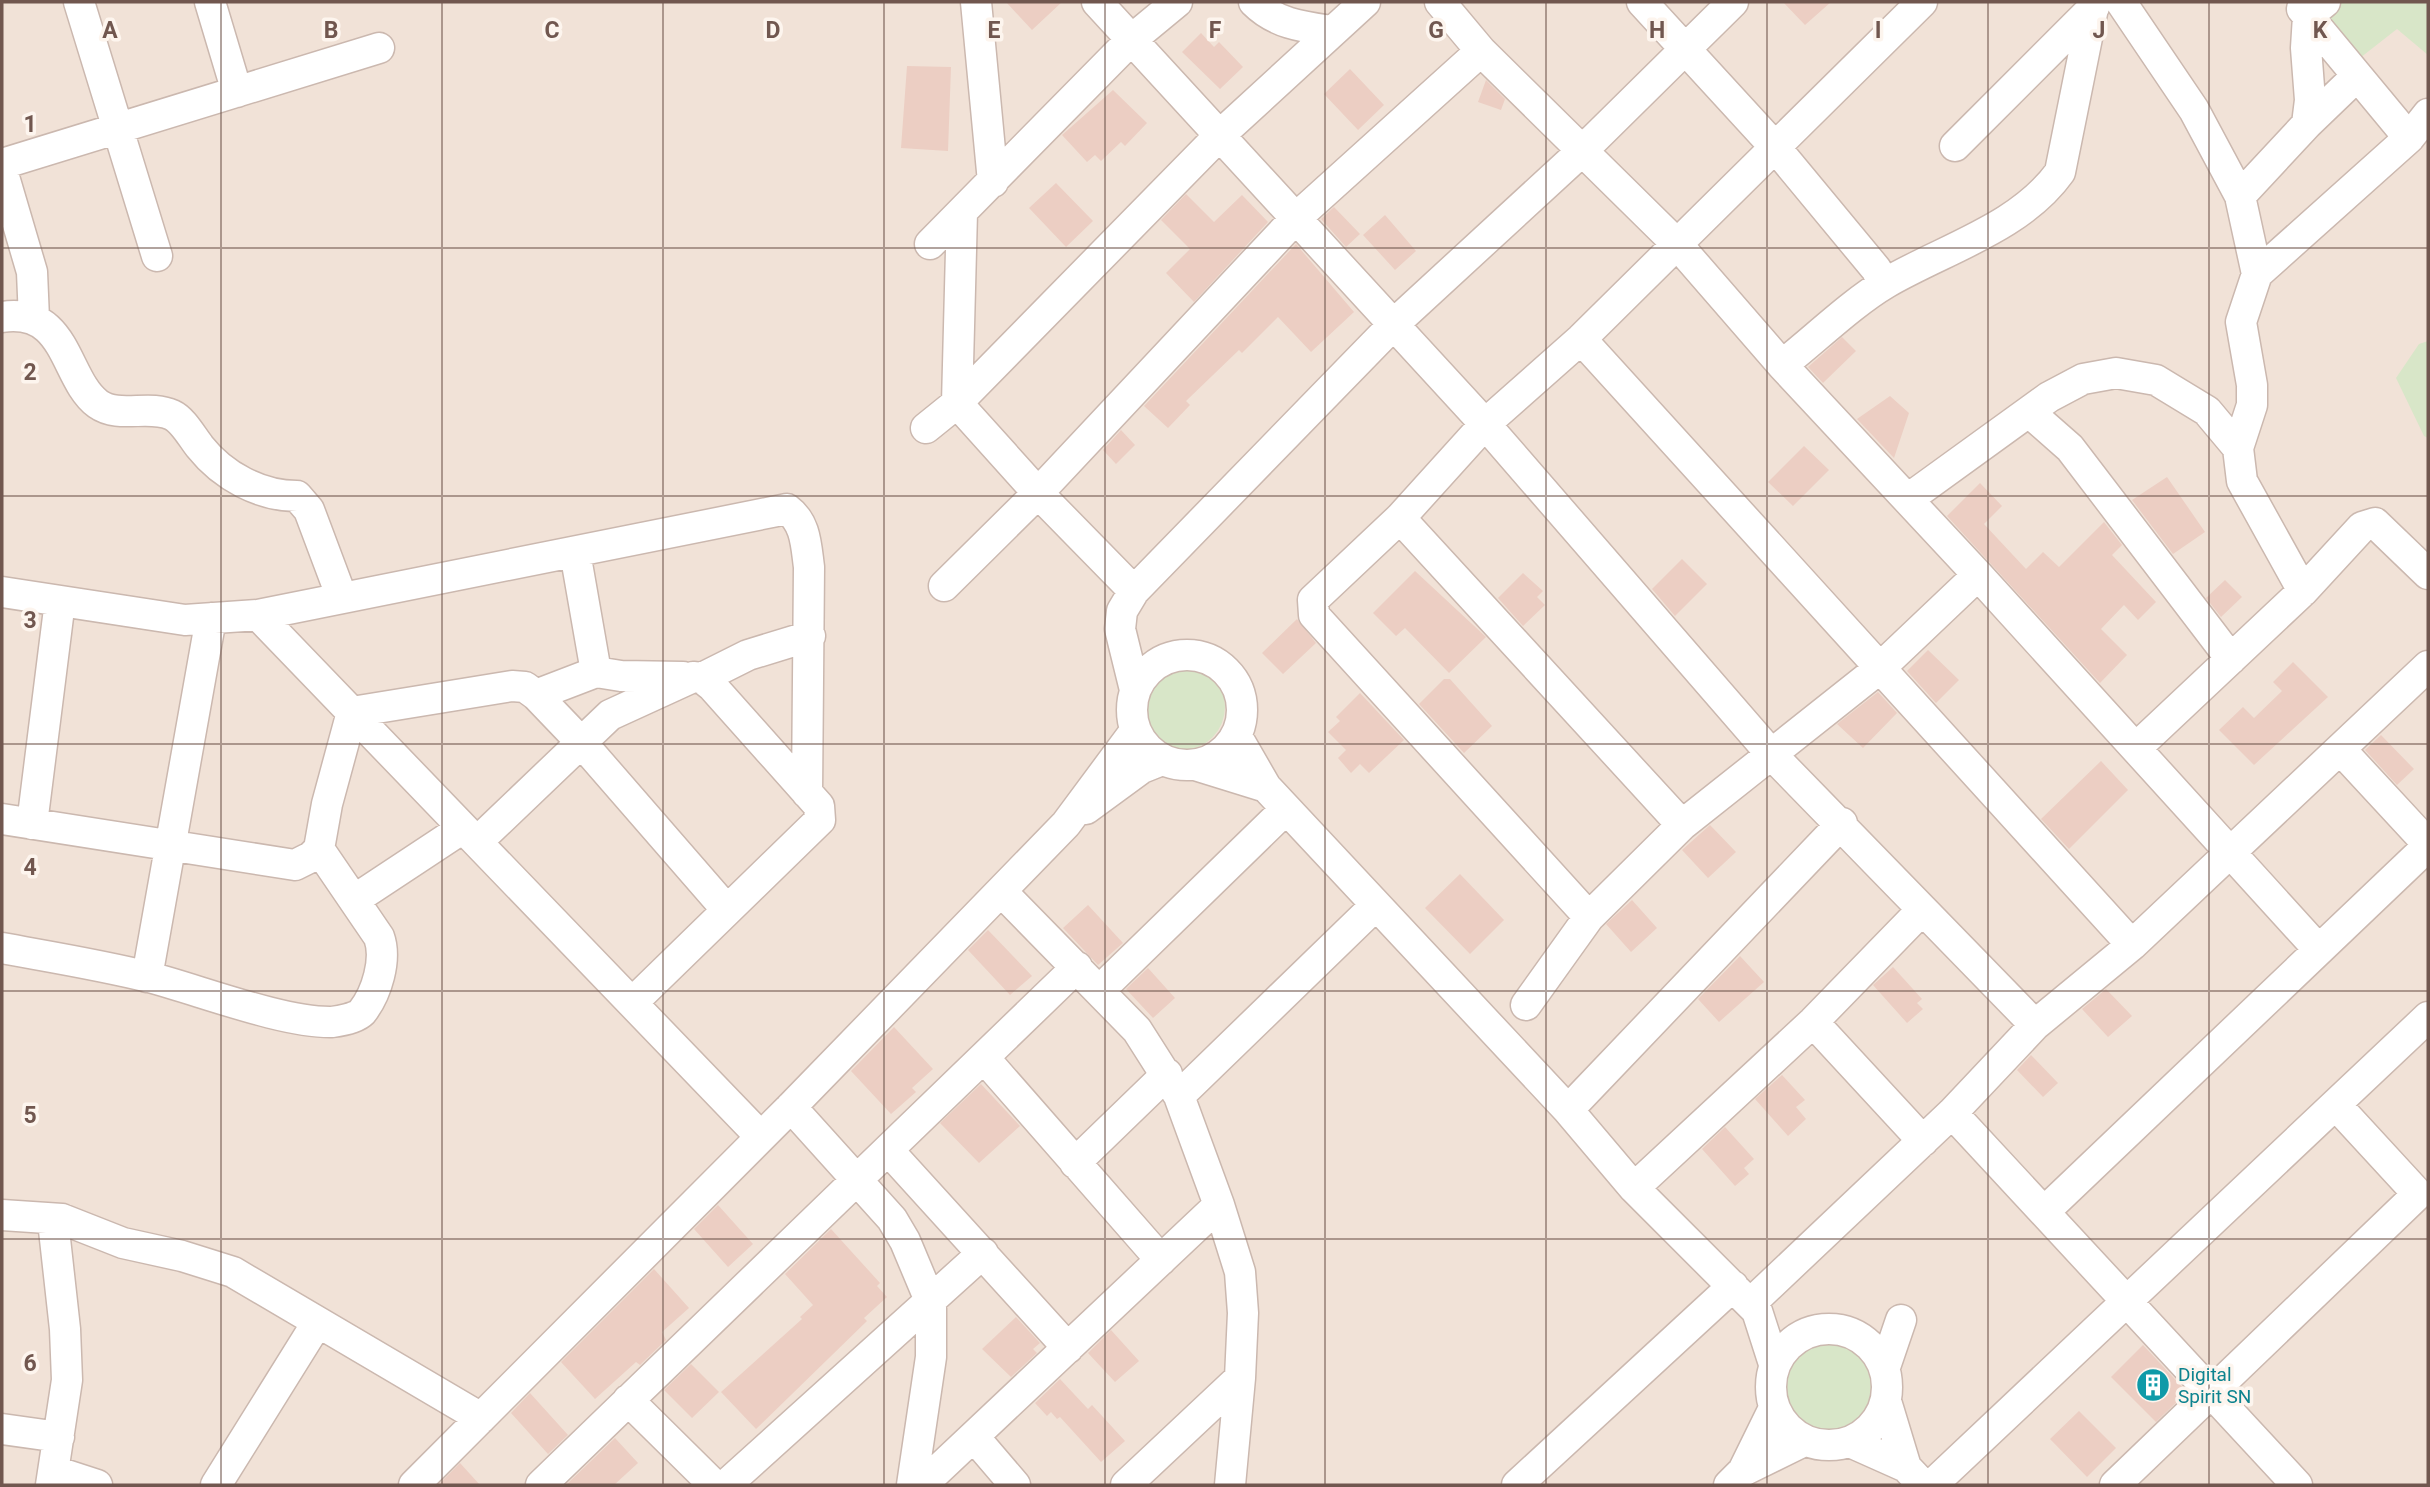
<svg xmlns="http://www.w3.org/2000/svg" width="2430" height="1487" viewBox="0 0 2430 1487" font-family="Roboto,sans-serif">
  <rect width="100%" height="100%" fill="#faf1e8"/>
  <path fill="#f1e2d7" d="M2,2H2428V1485H2Z"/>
  <path fill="#d8e6c8" d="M2318,2H2428V55L2397,29L2351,65Z
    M2428,341V438L2424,436L2396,378L2419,344Z
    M1139 707a43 43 0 1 1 86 0a43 43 0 1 1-86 0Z
    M1785 1387a43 43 0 1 1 86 0a43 43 0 1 1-86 0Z"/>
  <path fill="#eccec3" d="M1006,2H1062L1032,30Z
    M1783,2H1831L1805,25Z
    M1201,33L1214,47L1219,42L1243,67L1220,89L1182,52Z
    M907,66L951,67L948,151L901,148Z
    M1350,69L1384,105L1358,130L1324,94Z
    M1486,80L1505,99L1501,110L1478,102Z
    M1113,90L1147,123L1125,146L1121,142L1101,161L1095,155L1087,162L1062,135Z
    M1056,183L1093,221L1066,247L1029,208Z
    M1186,194L1214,222L1242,195L1268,222L1194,302L1166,273L1190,249L1161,220Z
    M1334,207L1360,234L1346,247L1321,219Z
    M1385,215L1416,251L1395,270L1363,235Z
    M1296,244L1354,312L1311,352L1278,317L1242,353L1239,350L1186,401L1190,405L1168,428L1144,406Z
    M1842,337L1856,351L1823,383L1808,367Z
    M1890,396L1909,413L1894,458L1857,419Z
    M1121,430L1135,445L1116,464L1103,450Z
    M1804,446L1829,470L1793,506L1768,482Z
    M2167,477L2205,532L2173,554L2132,500Z
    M1980,483L2002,506L1984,524L2026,569L2043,552L2059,567L2104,522L2122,545L2112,555L2156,602L2138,620L2124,605L2101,629L2127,655L2100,683L1947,516Z
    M1682,559L1707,584L1675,616L1652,589Z
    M1415,571L1486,637L1449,673L1405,628L1396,636L1373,613Z
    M1523,573L1543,591L1537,597L1545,605L1523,626L1498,598Z
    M2225,580L2242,597L2221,617L2206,598Z
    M1297,619L1316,643L1283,674L1262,653Z
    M1928,650L1959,680L1936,703L1907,671Z
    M2293,662L2328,697L2254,765L2219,730L2243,707L2254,718L2282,691L2273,682Z
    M1444,679H1450L1492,726L1464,753L1419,704Z
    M1878,692L1897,713L1863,748L1837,724Z
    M1360,693L1404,740L1369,773L1360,764L1351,773L1338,758L1346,750L1328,732L1340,721L1336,717Z
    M2381,735L2414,769L2397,785L2365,750Z
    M2101,761L2128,790L2069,849L2041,819Z
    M1710,825L1736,852L1708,878L1682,850Z
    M1460,874L1504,920L1470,954L1425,908Z
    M1632,900L1657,928L1631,952L1606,924Z
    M1088,905L1123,943L1098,965L1063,928Z
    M988,930L1032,976L1010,995L968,950Z
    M1740,956L1764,982L1719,1022L1698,999Z
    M1893,967L1922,999L1917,1003L1923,1009L1907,1023L1873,985Z
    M1148,968L1175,998L1153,1018L1126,989Z
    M2106,989L2132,1016L2108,1037L2082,1009Z
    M894,1027L933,1069L912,1088L916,1092L891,1114L851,1071Z
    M2031,1055L2058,1083L2043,1097L2017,1070Z
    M1782,1075L1805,1100L1796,1107L1806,1119L1788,1136L1755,1099Z
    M981,1084L1020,1126L979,1163L940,1123Z
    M1725,1127L1754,1159L1744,1168L1749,1174L1735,1186L1702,1149Z
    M718,1205L753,1244L728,1267L694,1229Z
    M831,1229L880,1283L877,1286L887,1297L864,1318L867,1321L756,1429L721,1392L802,1319L800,1317L813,1305L785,1274Z
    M654,1269L689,1308L662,1332L666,1340L640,1365L636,1362L595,1399L561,1362Z
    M1016,1317L1040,1343L1033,1349L1037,1353L1011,1377L982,1349Z
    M1111,1330L1139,1361L1115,1382L1088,1353Z
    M2143,1345L2187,1392L2156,1422L2111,1377Z
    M691,1364L719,1392L692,1418L664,1390Z
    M1060,1379L1088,1409L1092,1405L1125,1441L1101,1462L1060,1417L1057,1419L1051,1412L1047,1416L1035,1403Z
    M530,1393L568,1435L548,1454L511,1413Z
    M2079,1411L2116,1448L2087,1477L2050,1439Z
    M615,1438L638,1463L614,1485H566Z
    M460,1463L480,1485H438Z"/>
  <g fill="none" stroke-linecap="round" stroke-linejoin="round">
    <g stroke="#cbb8af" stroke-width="33">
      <path id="minor" d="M79,2L157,256
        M210,2L237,92
        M976,2L993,182
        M1097,2L1485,424L1773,756L2035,1025
        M1254,2C1276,24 1303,27 1332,31
        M1440,2L1481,51L1677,244L1782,365L1978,575L2319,950
        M1642,2L1775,147L1876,269L1884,284
        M2121,2L2194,110L2240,196L2257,274
        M2302,9L2409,138
        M2307,124L2357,76
        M1955,146L2094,7
        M2,164L379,48
        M2,170L32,272L34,319
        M2240,196L2307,124L2310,100L2306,48L2308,16L2325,2
        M962,212L957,403L1038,493L1134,591
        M930,244L1131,40L1177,2
        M2,317C68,307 64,379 98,404C119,419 149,404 172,415C183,420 192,437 200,447C223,476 260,496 297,496L309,510L342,598
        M1581,339L2132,945
        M1782,365C1814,340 1852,303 1886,283C1944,249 2020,228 2060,172L2093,8
        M2029,412L2070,448L2231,659
        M926,428L957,403L1220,135L1365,2
        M1908,499L2049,397L2083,379L2116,373L2156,380L2207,411L2238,448
        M1400,518L1682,825
        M944,586L1038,493L1296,218L1481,51
        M2303,591L2242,481L2238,448L2252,405V385L2241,322L2257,274L2409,138L2428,114
        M2,592L185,620L258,615L761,1137
        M258,615L787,509C806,523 806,545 809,567L807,793
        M1132 710a55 55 0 1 1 110 0a55 55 0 1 1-110 0Z
        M596,672L621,676L683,677
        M702,678L748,655L810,636
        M1135,690L1120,629L1122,611L1134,591L1394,324L1582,151L1733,2
        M536,695L596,672L575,552
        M1236,735L1266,787L1568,1110L1634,1188L1757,1311L1774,1364
        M2136,748L2303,591L2362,527L2375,523L2428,574
        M2340,749L2428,844
        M1195,765L1266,787
        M1086,809L1142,768L1162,760
        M2,819L295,865L311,857L319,849L327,804L352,712L512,686L525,687L536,695L581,742L727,910
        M32,824L60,601
        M477,842L610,715L693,677L702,678L712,686L819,806L820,820L632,1003
        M1001,891L1137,1030L1179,1096L1219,1205L1240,1272L1243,1313L1240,1378L1230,1485
        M354,900L463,828
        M1589,917L1314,615L1313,600L1400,518L1485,424L1581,339L1922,2
        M2,948C51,957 101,965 149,977C199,990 283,1023 332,1022C340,1021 356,1018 362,1012C377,993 387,959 379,937L319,849
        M147,977L211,618
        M1099,991L1286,809
        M1526,1005L1589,917L1682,825L1880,668L1978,575
        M1813,1022L1923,1141
        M985,1059L1161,1260
        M1179,1096L1376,905
        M791,1107L892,1219L905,1241L931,1303V1357L912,1485
        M1568,1110L1842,823
        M1952,1113L2297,1485
        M888,1150L1068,1348
        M1075,1163L1167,1074
        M1634,1188L1813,1022L1921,911
        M2044,1212L2428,846
        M2,1215L62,1219L123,1243L182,1256L233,1272L481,1418
        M1750,1304L1952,1113L2035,1025L2132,945L2428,666
        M1771 1387a58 58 0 1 1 116 0a58 58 0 1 1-116 0Z
        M1885,1367L1901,1320
        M628,1400L714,1485
        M1886,1401L1906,1467
        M2,1429L59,1437
        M974,1437L1015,1485
        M1850,1442L1906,1467L1923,1485
        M54,1471L97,1485
        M1743,1471L1774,1408
        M51,1485L67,1380L65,1329L54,1230L62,1219
        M216,1485L317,1323
        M414,1485L791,1107L1066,824L1135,731
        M541,1485L1077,967
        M726,1485L983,1253
        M922,1485L1219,1205
        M1126,1485L1240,1378
        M1517,1485L1733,1286
        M1729,1485L1743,1471L1804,1441
        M1932,1485L2428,1017
        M2115,1485L2418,1194L2336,1105"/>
    </g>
    <use href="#minor" stroke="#fff" stroke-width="30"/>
  </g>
  <path fill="none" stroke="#71574f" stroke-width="2" stroke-opacity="0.55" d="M221,2V1485M442,2V1485M663,2V1485M884,2V1485M1105,2V1485M1325,2V1485M1546,2V1485M1767,2V1485M1988,2V1485M2209,2V1485M2,248H2428M2,496H2428M2,744H2428M2,991H2428M2,1239H2428"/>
  <defs>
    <g id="building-disc" transform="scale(1.75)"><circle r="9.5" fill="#0f9aa8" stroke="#fdf5ee"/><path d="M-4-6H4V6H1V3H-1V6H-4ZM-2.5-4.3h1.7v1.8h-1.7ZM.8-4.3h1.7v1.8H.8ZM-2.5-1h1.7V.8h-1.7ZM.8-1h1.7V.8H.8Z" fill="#fff"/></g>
  </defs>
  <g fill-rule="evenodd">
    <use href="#building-disc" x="2153" y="1385"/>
  </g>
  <g text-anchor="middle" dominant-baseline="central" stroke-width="7" stroke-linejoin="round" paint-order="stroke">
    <g font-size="19" fill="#0d838f" stroke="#fdf5ee" text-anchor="start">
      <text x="2178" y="1374">Digital<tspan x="2178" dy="22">Spirit SN</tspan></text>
    </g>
  </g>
  <g font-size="23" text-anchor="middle" font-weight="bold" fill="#71574f" stroke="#fdf5ee" stroke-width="7" stroke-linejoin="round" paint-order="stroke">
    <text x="110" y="38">A</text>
    <text x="331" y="38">B</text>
    <text x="552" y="38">C</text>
    <text x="773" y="38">D</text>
    <text x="994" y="38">E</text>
    <text x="1215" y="38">F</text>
    <text x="1436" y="38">G</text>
    <text x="1657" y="38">H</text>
    <text x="1878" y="38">I</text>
    <text x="2099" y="38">J</text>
    <text x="2320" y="38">K</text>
    <text x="30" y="132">1</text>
    <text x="30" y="380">2</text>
    <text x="30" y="628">3</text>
    <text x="30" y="875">4</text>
    <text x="30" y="1123">5</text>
    <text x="30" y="1371">6</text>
  </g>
  <rect width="2430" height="1487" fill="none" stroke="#71574f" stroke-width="7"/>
</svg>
